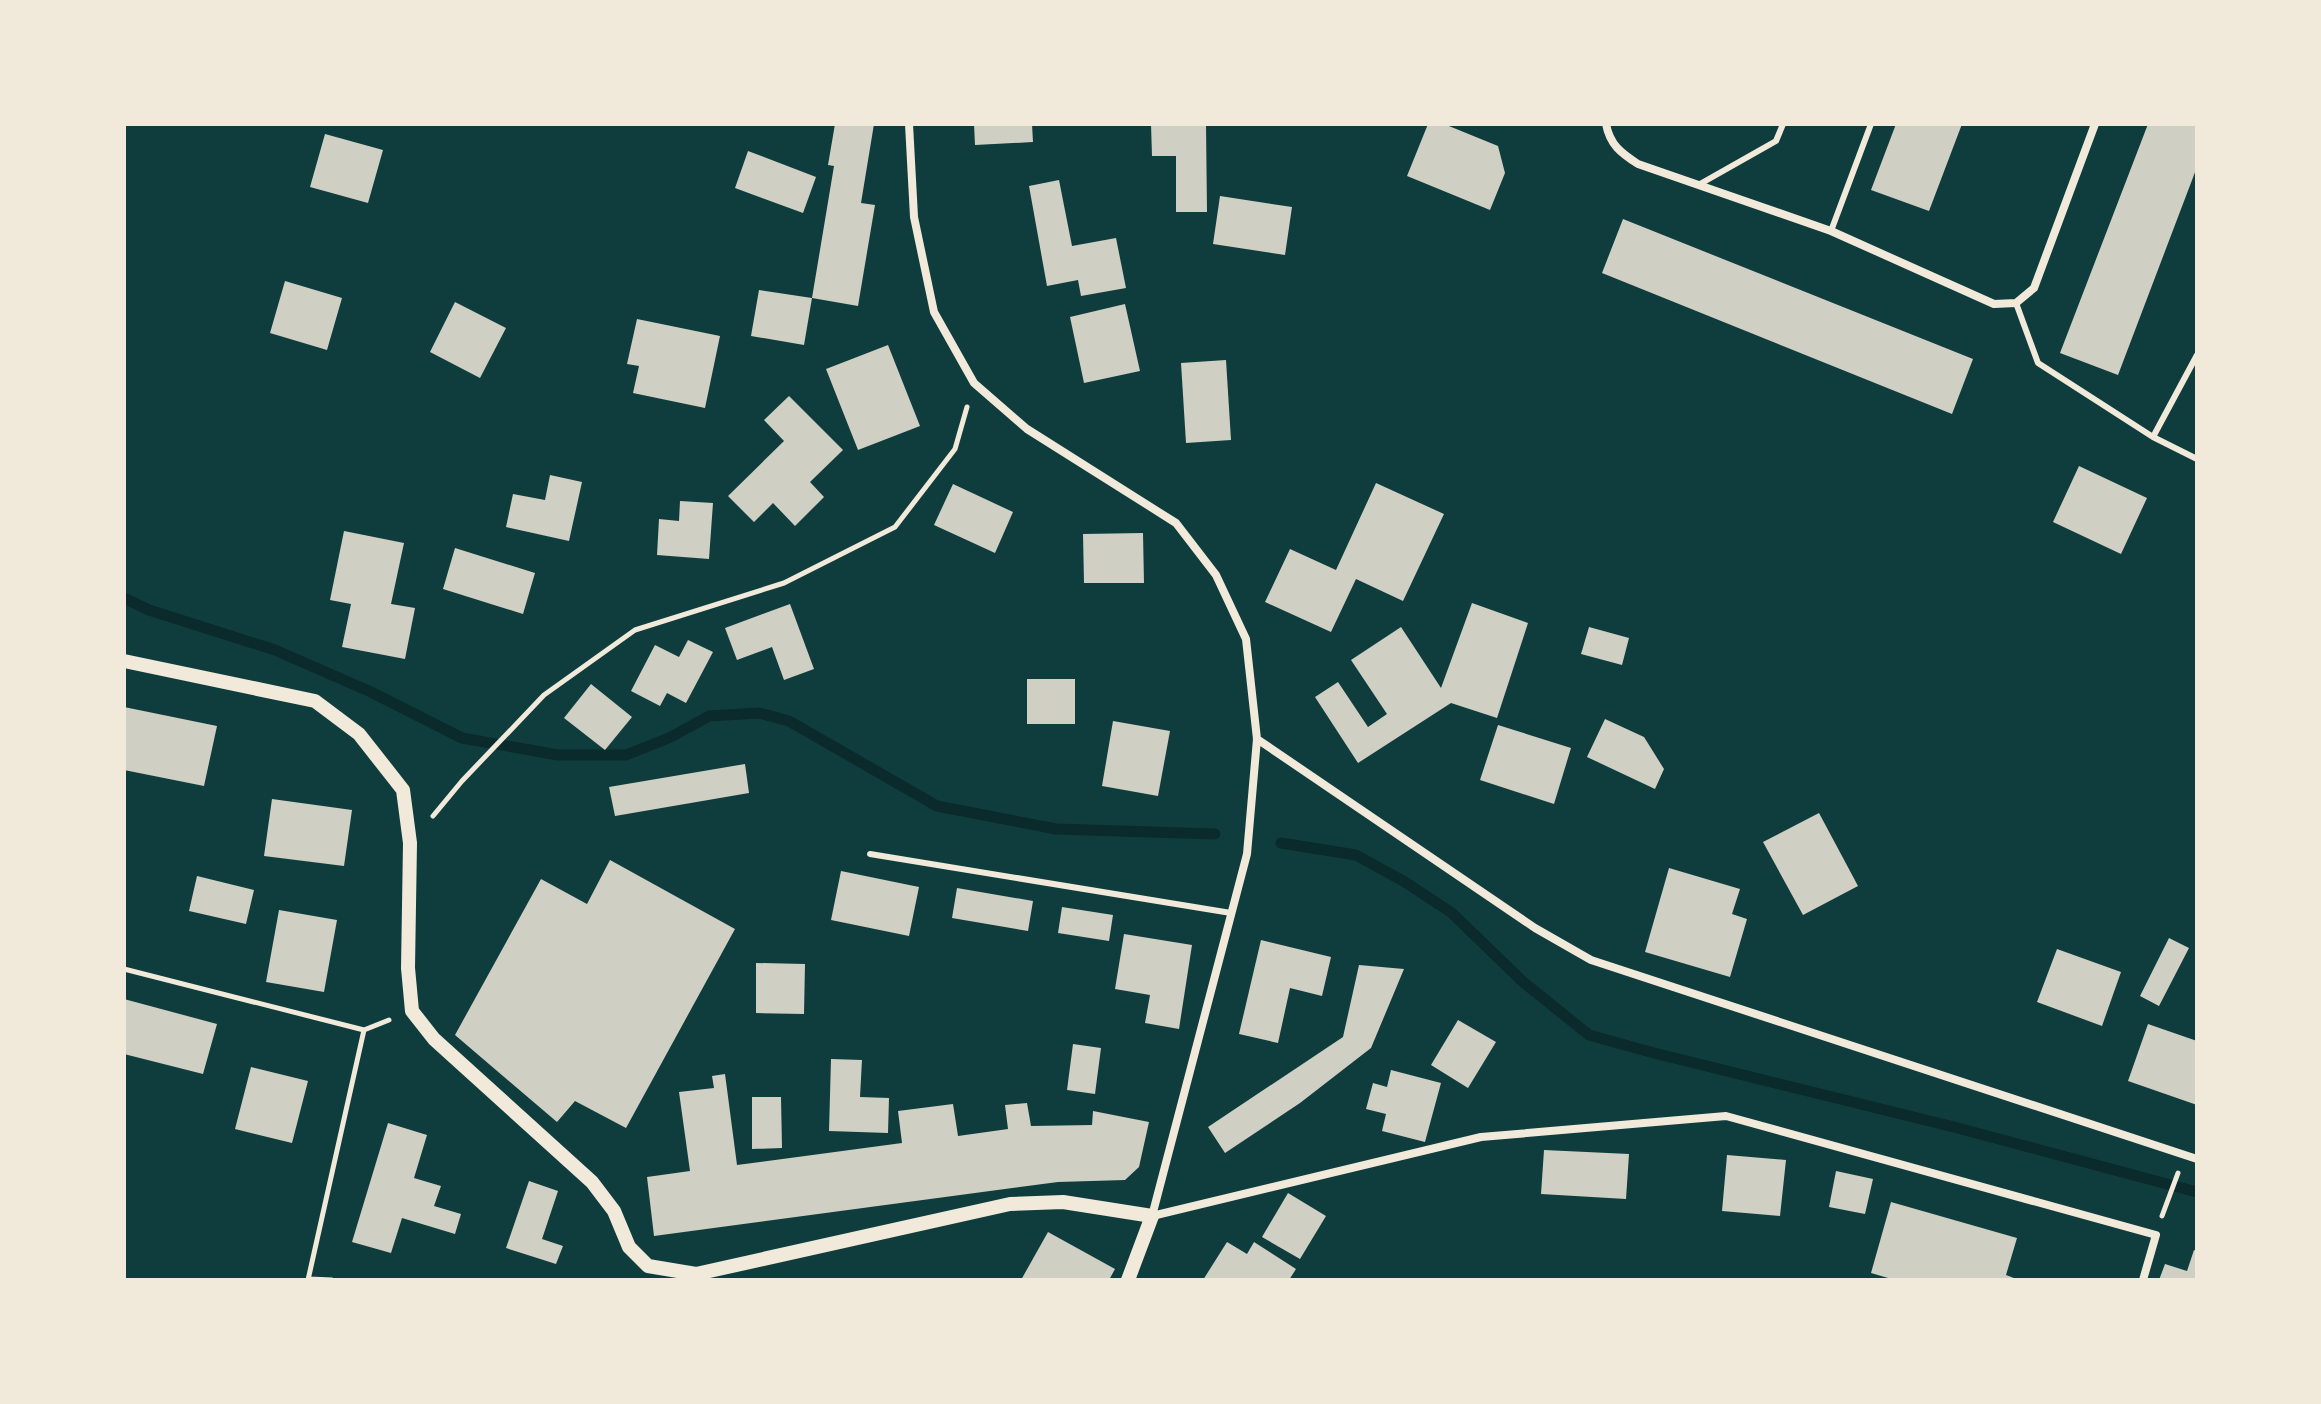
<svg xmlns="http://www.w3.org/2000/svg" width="2321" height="1404" viewBox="0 0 2321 1404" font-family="Roboto,sans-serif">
  <rect width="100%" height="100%" fill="#0f3d3e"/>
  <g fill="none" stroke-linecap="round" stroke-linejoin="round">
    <path stroke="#0a2a2b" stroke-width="11" d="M124,598L149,610L275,650L371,692L462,738L558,755H626L671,737L709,716L759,713L789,721L937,806L1056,829L1215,834
      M1281,843L1356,855L1405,882L1452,913L1522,981L1589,1035L1654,1053L1954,1127L2197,1192"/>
  </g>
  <path fill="#cfcfc3" d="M835,124H874L861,203L875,205L858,306L812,298L804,345L751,336L759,290L812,298L834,166L828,165Z
    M974,124H1032L1033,142L975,145Z
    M1151,124H1206L1207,212H1176V156H1152Z
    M1428,124H1444L1498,146L1505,173L1490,210L1407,176Z
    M1896,124H1962L1929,211L1871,190Z
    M2148,124H2197V167L2118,375L2060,353Z
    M325,134L383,150L368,203L310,187Z
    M748,151L816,177L803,213L735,188Z
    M1059,180L1072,246L1116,238L1126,288L1081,296L1078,280L1047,286L1029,186Z
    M1220,196L1292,207L1285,255L1213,244Z
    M1623,219L1973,359L1952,414L1602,273Z
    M285,281L342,298L327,350L270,333Z
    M455,302L506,328L480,378L430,352Z
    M1125,304L1140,371L1084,383L1070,317Z
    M637,319L720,336L705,408L633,393L639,366L627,364Z
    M888,345L920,426L858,450L826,369Z
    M1226,360L1231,440L1186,443L1181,363Z
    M789,396L843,450L810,482L824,497L795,526L773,503L754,522L728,496L784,441L764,420Z
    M2079,466L2147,498L2121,554L2053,522Z
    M550,475L582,482L569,541L506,527L513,494L545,500Z
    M1376,483L1444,514L1403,601L1356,579L1331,632L1265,602L1290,549L1336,570Z
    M953,484L1013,512L995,553L934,525Z
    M680,501L713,503L709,559L657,555L659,519L679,521Z
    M344,531L404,543L391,604L415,608L405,659L342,647L351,604L330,600Z
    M1143,533L1144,583H1084L1083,534Z
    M455,548L535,573L523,614L443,589Z
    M1472,603L1528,623L1497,718L1451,703L1358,763L1315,697L1338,682L1368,727L1387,714L1351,660L1401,627L1441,688Z
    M790,604L814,669L784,680L772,647L737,660L725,628Z
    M1589,627L1629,638L1622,665L1581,654Z
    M688,640L713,652L686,703L667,693L660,706L631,691L655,645L679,657Z
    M1027,679H1075V724H1027Z
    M591,684L632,717L605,750L564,718Z
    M124,707L217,726L204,786L124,770Z
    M1605,719L1644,737L1664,769L1655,789L1587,757Z
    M1113,721L1170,731L1158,796L1102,786Z
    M1498,725L1571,748L1554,804L1480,780Z
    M745,764L749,793L615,816L609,787Z
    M272,799L352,810L344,866L264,856Z
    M1819,813L1858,886L1803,915L1763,842Z
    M610,860L735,929L626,1128L575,1101L557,1122L455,1035L541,879L587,904Z
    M1669,868L1740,889L1732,914L1747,919L1730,977L1645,952Z
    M841,871L919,887L909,936L831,920Z
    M197,876L254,890L246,924L189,911Z
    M957,888L1033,901L1028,931L952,918Z
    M1062,907L1113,915L1109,941L1058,933Z
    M279,910L337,920L324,992L266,982Z
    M1124,934L1192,945L1179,1029L1145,1023L1150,995L1115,989Z
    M2169,938L2189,948L2159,1006L2140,996Z
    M1261,940L1331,957L1322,996L1290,988L1278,1043L1239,1034Z
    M2057,949L2121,972L2102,1026L2037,1002Z
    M756,963L805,964L804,1014L756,1013Z
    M1359,965L1404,969L1371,1048L1300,1103L1225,1153L1208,1127L1343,1037Z
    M124,999L217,1024L203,1074L124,1054Z
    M1458,1020L1496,1042L1468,1088L1431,1065Z
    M2148,1024L2197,1041V1105L2128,1081Z
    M1073,1044L1101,1048L1095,1094L1067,1090Z
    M831,1059L862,1060L860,1097L889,1098L888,1133L829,1131Z
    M251,1067L308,1081L292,1143L235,1129Z
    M1391,1070L1441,1083L1425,1142L1382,1131L1386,1114L1366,1109L1373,1083L1387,1087Z
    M725,1074L737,1165L902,1143L898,1111L953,1104L958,1136L1008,1129L1005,1105L1027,1103L1031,1126L1092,1125L1093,1111L1149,1122L1139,1167L1125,1180L1058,1182L654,1236L647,1177L690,1171L679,1092L714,1088L712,1076Z
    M752,1097H781L782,1148L752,1149Z
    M388,1123L427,1135L414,1178L441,1186L434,1206L461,1214L455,1234L402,1218L391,1253L352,1242Z
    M1544,1150L1629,1154L1626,1199L1541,1194Z
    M1727,1155L1786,1160L1780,1216L1722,1211Z
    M1836,1171L1873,1179L1865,1214L1829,1207Z
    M529,1181L558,1191L542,1239L563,1246L556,1264L506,1248Z
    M1288,1193L1326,1216L1300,1259L1262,1237Z
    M1891,1202L2017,1238L2006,1275L2019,1280H1895L1871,1273Z
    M1048,1232L1115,1269L1109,1280H1021Z
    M1227,1242L1247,1254L1254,1242L1296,1269L1289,1280H1203Z
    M2194,1250L2197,1251V1280H2159L2165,1264L2187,1271Z"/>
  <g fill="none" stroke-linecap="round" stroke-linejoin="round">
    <path stroke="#f1e9da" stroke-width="5" d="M433,816L462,781L544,695L635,630L784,583L895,527L955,449L967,407
      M124,969L364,1030
      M2162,1216L2178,1173
      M309,1279L332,1280
      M308,1280L364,1030L389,1020"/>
    <path stroke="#f1e9da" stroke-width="6" d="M1700,184L1776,141L1783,124
      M1831,231L1871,124
      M2016,303L2038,363L2153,437L2197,459
      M2153,437L2197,355
      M870,854L1231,913"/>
    <path stroke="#f1e9da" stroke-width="8" d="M909,124L914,217L934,312L974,383L1027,429L1176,523L1216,575L1246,639L1257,739L1247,854L1152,1216L1481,1137L1726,1116L2156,1235L2143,1280
      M1606,124C1610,145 1621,153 1638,164L1831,231L1994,304L2016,303L2034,288L2095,124
      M1257,739L1535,928L1591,960L2197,1159"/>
    <path stroke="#f1e9da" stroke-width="14" d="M124,661L315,701L359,734L403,790L410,843L408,968L412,1011L434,1039L592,1182L614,1211L629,1247L648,1266L696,1274L1010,1204L1063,1202L1152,1216L1128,1280"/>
  </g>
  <rect width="2321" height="1404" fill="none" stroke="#f1e9da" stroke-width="252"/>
</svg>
